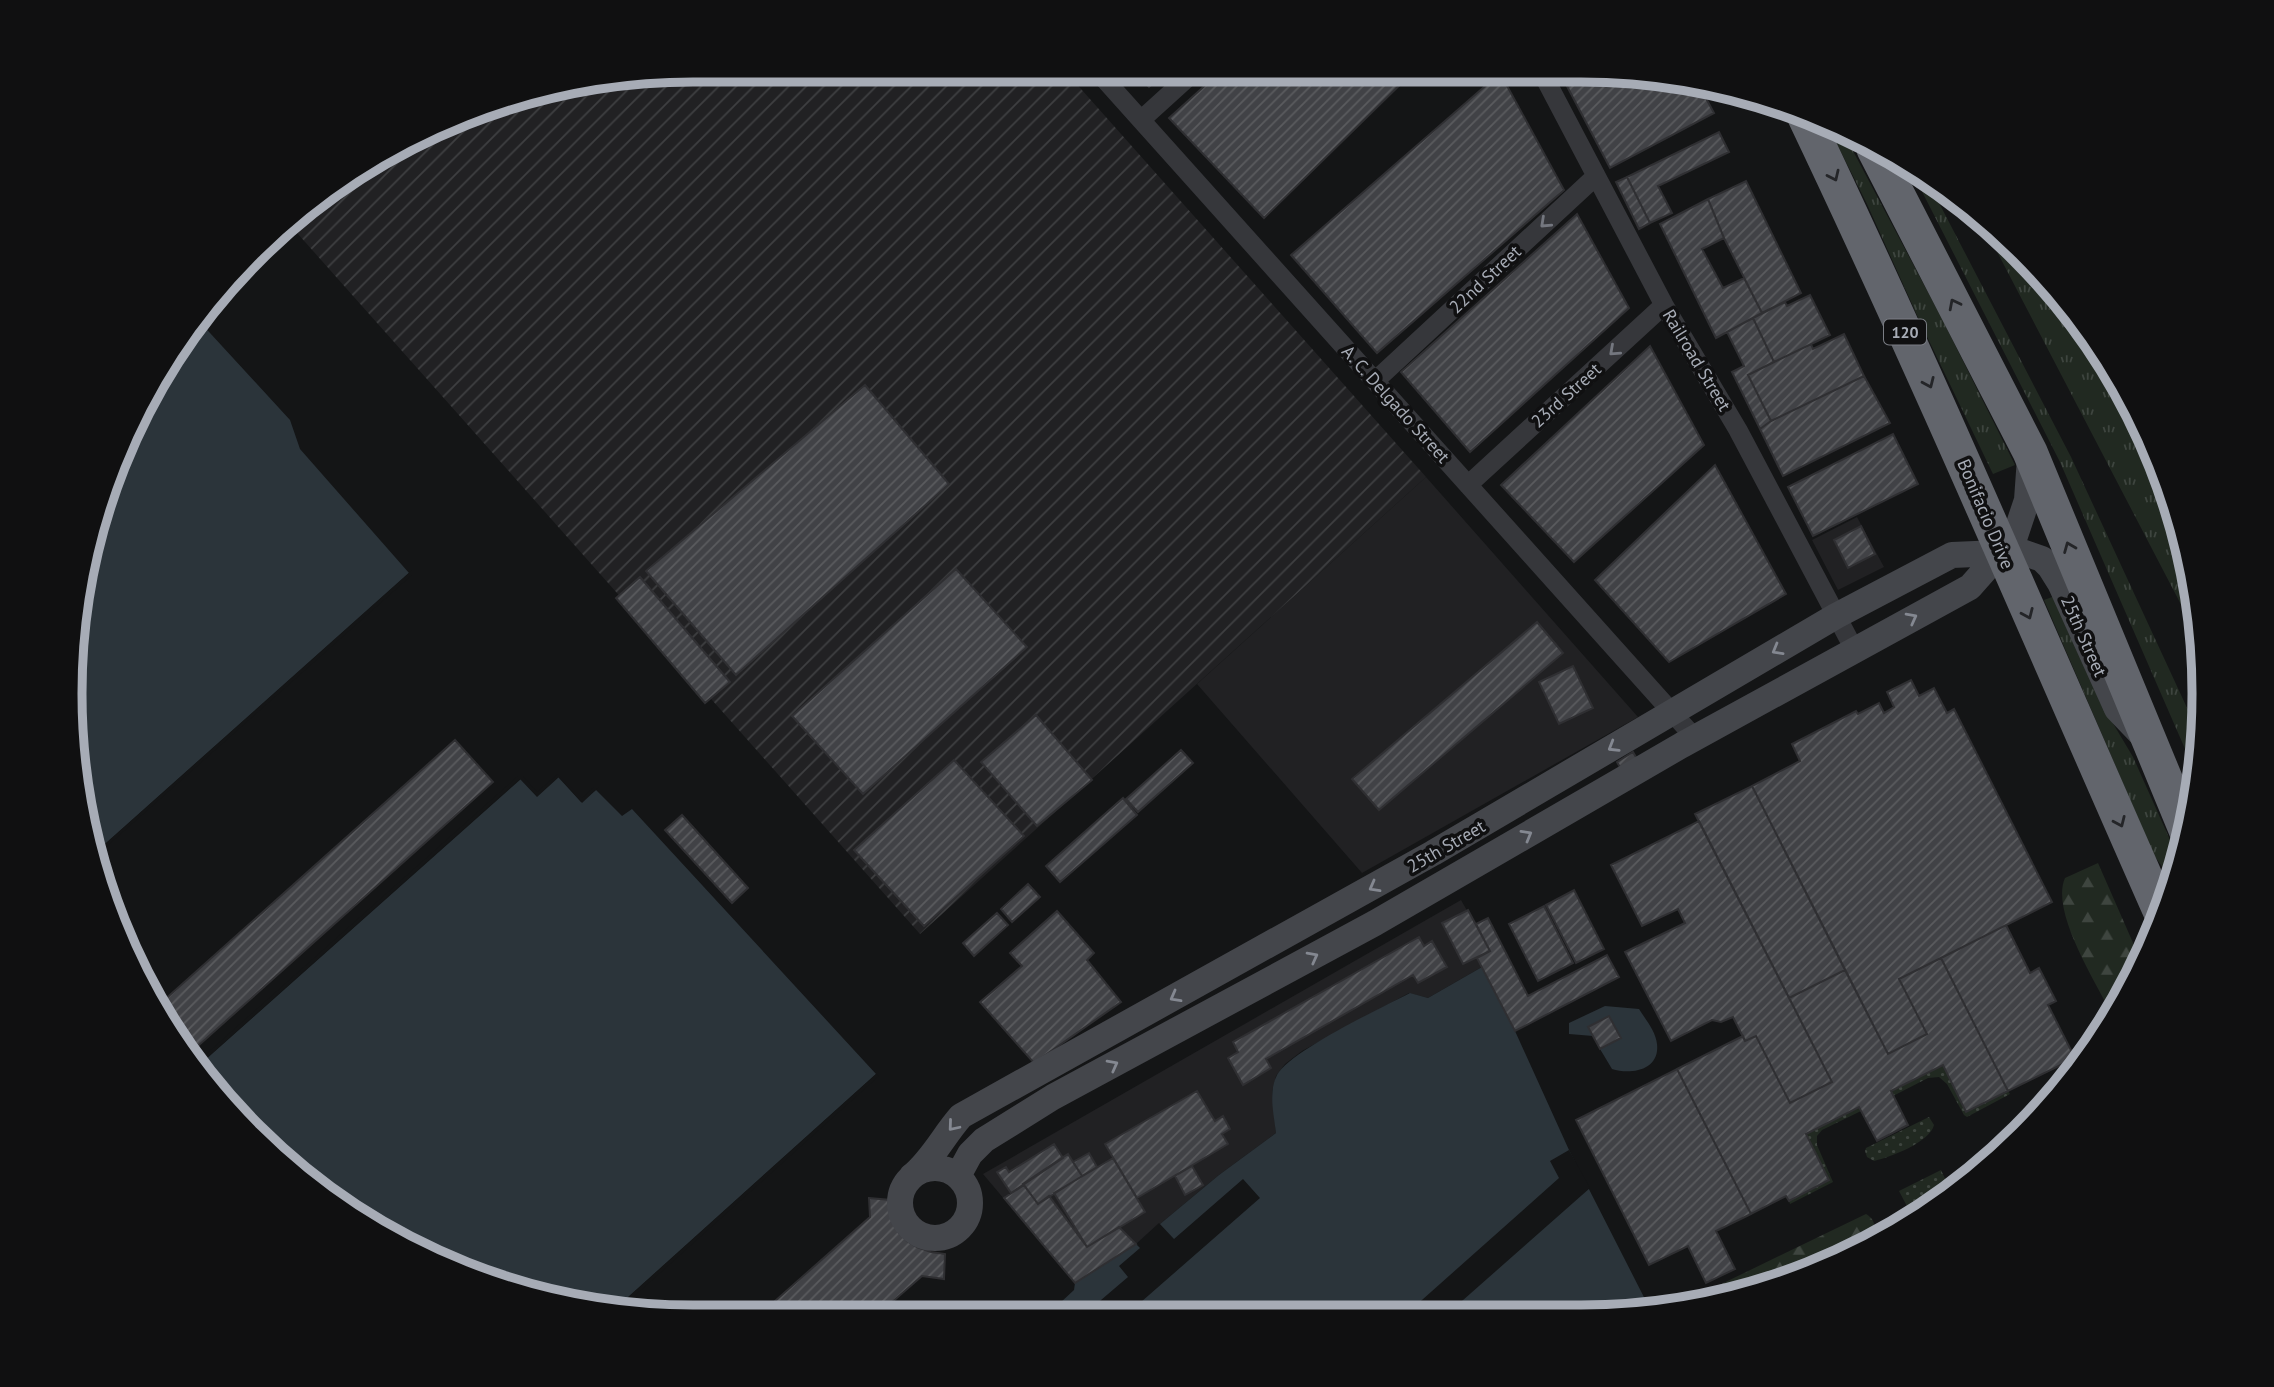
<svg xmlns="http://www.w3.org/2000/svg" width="2274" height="1387" viewBox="0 0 2274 1387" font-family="'PT Sans',sans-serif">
  <defs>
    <pattern id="industrial-furrows" width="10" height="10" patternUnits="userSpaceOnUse" patternTransform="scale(1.75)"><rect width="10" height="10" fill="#212123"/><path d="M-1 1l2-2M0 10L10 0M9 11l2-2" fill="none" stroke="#3e3f41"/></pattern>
    <pattern id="grass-tufts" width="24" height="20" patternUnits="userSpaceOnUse" patternTransform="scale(1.75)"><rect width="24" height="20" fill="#212921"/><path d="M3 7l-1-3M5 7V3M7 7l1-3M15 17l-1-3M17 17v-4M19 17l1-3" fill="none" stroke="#3e453f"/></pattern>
    <pattern id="forest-firs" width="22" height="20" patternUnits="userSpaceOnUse" patternTransform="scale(1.75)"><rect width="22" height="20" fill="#212921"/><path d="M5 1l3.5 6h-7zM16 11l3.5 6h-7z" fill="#3e453f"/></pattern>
    <pattern id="garden-dots" width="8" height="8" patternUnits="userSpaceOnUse" patternTransform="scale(1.75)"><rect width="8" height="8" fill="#212921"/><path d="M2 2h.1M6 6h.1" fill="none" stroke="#3e453f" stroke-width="1.8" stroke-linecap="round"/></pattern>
    <pattern id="building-hatch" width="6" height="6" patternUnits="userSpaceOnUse" patternTransform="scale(1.75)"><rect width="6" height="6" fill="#414246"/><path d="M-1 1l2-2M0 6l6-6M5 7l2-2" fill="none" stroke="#5a5b5e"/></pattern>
  </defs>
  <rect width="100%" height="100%" fill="#141516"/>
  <path fill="#212123" d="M1426,477L1638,717L1362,873L1197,684Z
    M1857,517L1884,567L1838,590L1812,540Z
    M1461,900L1490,951L1477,957L1482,967L1428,998L1409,993L1302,1051L1285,1064L1276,1076L1272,1092L1276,1133L1219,1175L1136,1244L1075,1283L983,1174Z"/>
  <path fill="url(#industrial-furrows)" d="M694,70L1065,71L1426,477L920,934L290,225L314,199L493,103Z"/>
  <path fill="url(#grass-tufts)" d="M1828,126L1844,134L1940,315L2015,465L1993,474L1921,324L1867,204Z
    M1909,166L1924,174L2071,457L2200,736L2196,774L2060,462Z
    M1980,219L2022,253L2099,347L2157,455L2192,572L2199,639Z
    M2055,596L2111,720L2133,757L2179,860L2172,881L2154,855L2044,600Z"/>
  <path fill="url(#forest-firs)" d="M2098,863L2141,961L2112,1015C2097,984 2050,912 2065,878Z
    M1866,1214C1904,1237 1797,1279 1781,1284C1749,1294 1713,1297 1680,1304Z"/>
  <path fill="url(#garden-dots)" d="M1943,1065L1966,1112L2008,1091L2010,1094L1967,1117L1964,1115L1947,1084L1939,1077L1928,1078L1893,1096L1891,1091Z
    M1859,1107L1861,1111L1822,1130L1817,1136V1145L1833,1182L1790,1204L1789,1201L1829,1180L1806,1134Z
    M1929,1117L1934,1125C1930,1142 1891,1157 1874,1161L1867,1157L1865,1151L1866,1148Z
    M1941,1170L1950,1189L1909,1210L1899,1191Z"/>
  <path fill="#2b343a" d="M199,321L290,420L300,449L409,573L96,852L70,693L103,493L175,347Z
    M558,777L581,802L596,790L622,816L632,809L876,1074L616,1308L493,1284L347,1212L196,1068L521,779L537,796Z
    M1482,967L1515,1031L1569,1150L1649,1307L1641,1312L1622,1316H1046L1074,1290L1075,1283L1136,1244L1219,1175L1276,1133C1274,1115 1268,1092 1277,1075C1290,1051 1381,1008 1410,993L1428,998Z
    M1605,1006L1639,1009C1646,1020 1656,1032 1657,1044C1660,1070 1631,1075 1612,1069L1600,1049L1621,1038L1609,1016L1588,1027L1593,1036L1569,1034V1023Z"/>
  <path fill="#141516" d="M412,570V575L97,855L96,852Z
    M558,774L582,798L594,787H599L582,803L559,777L537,797L520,779L196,1068L194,1065L518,776H523L537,792Z
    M876,1074L879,1076L620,1309L616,1308Z
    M1569,1150L1590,1188L1445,1316H1404L1559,1178L1550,1161Z
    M1243,1179L1260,1198L1125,1316H1103L1094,1306L1128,1277L1119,1266L1140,1248L1136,1244L1159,1223L1174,1239Z"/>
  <path fill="url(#building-hatch)" stroke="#2f2f32" stroke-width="2" d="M1133,71H1167L1149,87Z
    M1221,71H1414L1264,218L1169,118Z
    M1559,71H1622L1700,87L1714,113L1610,168Z
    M1500,73L1564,190L1377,353L1291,255Z
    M1719,132L1729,152L1658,186L1672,213L1650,223L1627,177Z
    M1627,177L1650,223L1639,229L1616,182Z
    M1746,181L1801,293L1762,313L1724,238L1708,199Z
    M1708,199L1724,238L1702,249L1723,288L1744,278L1762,313L1716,338L1660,224Z
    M1577,214L1629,308L1470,452L1401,372Z
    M1810,295L1830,335L1774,362L1753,318L1785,302L1787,306Z
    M1753,318L1774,362L1748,375L1771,421L1760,429L1732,372L1744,366L1727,332Z
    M1844,334L1864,376L1771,421L1748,375L1811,344L1813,349Z
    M1650,346L1704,445L1574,562L1501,485Z
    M1864,376L1890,423L1783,476L1760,429L1771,421Z
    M865,385L949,484L736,675L646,571Z
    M1893,434L1918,484L1813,536L1788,487Z
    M1715,465L1786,594L1669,662L1595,580Z
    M1861,526L1875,554L1848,568L1834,540Z
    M956,569L1027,647L863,794L792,716Z
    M640,577L730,682L705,703L616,598Z
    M1537,622L1563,653L1379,810L1352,779Z
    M1573,666L1593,708L1559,724L1539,682Z
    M1911,680L1919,696L1934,688L1947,713L1954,709L2052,902L1899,979L1927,1034L1888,1054L1752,786L1800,761L1792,744L1856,711L1858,714L1879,703L1884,713L1894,707L1887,692Z
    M1036,715L1092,780L1037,826L981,762Z
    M455,740L493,782L189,1054L161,1003Z
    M1181,750L1193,763L1138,812L1126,799Z
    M1633,752L1637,759L1621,769L1617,762Z
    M954,760L1024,836L924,926L854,850Z
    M1752,786L1845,970L1789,998L1695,814Z
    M1123,798L1137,815L1060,882L1046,866Z
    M682,815L748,888L732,903L665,830Z
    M1699,821L1832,1082L1790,1103L1756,1036L1745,1041L1733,1017L1721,1022L1712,1020L1671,1041L1625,952L1685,923L1678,909L1642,926L1611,865Z
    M1028,884L1040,897L1012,922L1001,909Z
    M1574,890L1604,949L1576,963L1546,905Z
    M1544,906L1573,963L1538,981L1509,924Z
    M1468,910L1490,951L1463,964L1442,923Z
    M1057,911L1094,953L1087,960L1121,1002L1034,1063L980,1002L1022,966L1010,953Z
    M997,913L1008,925L974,956L963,943Z
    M1488,918L1528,996L1607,955L1619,977L1515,1031L1477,958L1490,951L1476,924Z
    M2006,925L2030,973L2039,968L2056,1001L2048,1005L2075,1058L2008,1091L1941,958Z
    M1419,937L1424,946L1432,941L1447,967L1418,983L1413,975L1266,1059L1271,1068L1243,1085L1228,1058L1238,1052L1233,1042Z
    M1941,958L2008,1091L1966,1112L1943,1065L1891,1091L1908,1125L1877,1141L1859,1107L1806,1134L1829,1180L1789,1201L1786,1196L1751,1214L1677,1069L1743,1036L1745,1041L1756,1036L1790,1103L1832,1082L1789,998L1845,970L1888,1054L1927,1034L1899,979Z
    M1609,1016L1621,1038L1600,1049L1588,1027Z
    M1677,1069L1751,1214L1716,1231L1735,1269L1706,1283L1688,1246L1649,1265L1576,1120Z
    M1197,1091L1215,1121L1223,1116L1230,1129L1222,1134L1228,1144L1137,1198L1105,1144Z
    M1054,1144L1063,1158L1011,1193L997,1172L1006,1167L1009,1172Z
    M1089,1153L1097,1167L1082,1176L1073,1162Z
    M1068,1154L1082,1176L1038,1204L1023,1184Z
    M1113,1158L1145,1212L1087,1247L1054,1193Z
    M1192,1166L1203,1185L1185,1195L1175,1176Z
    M1024,1185L1038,1204L1049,1196L1087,1247L1119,1227L1136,1244L1075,1283L1004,1198Z
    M869,1198L891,1200L894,1222L899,1233L907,1241L917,1247L931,1252L945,1254L944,1279L922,1276L876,1316H758L870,1217Z"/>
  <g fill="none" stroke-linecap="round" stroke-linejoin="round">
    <path stroke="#36373b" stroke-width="19" d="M1097,71L1695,738
      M1541,71L1664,305L1738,430L1854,649
      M1141,120L1195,71
      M1375,381L1595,177
      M1468,485L1664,305"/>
    <path stroke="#44464b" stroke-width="26" d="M900 1203a35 35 0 1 1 70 0a35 35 0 1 1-70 0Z
      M912,1176C932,1160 944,1135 961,1116L1433,853L1836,616L1952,555L2022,552L2042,559L2050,567L2060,583L2117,709L2141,734
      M958,1176L970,1154L984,1140L1053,1097L1375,923L1682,745L1970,587L2015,536L2027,500L2030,458"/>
    <path stroke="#62656c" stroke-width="35" d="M1804,115C1930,379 2044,648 2162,915
      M1874,149L2030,452L2187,832"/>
  </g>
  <defs><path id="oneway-chevron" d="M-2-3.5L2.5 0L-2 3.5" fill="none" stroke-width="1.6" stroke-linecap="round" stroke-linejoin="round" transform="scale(1.75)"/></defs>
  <g stroke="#242528">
    <use href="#oneway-chevron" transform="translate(1834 176) rotate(65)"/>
    <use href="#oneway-chevron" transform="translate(1954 304) rotate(-117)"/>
    <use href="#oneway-chevron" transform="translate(1929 383) rotate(66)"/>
    <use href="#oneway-chevron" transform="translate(2069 547) rotate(-112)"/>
    <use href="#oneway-chevron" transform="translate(2028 614) rotate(66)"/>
    <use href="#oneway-chevron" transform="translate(2120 822) rotate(66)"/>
  </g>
  <g stroke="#74777f">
    <use href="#oneway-chevron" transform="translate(1545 223) rotate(137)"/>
    <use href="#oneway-chevron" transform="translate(1614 351) rotate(138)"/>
  </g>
  <g stroke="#848891">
    <use href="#oneway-chevron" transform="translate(1912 618) rotate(-28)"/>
    <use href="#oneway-chevron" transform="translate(1777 650) rotate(150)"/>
    <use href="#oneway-chevron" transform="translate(1613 747) rotate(149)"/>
    <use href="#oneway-chevron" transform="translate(1527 835) rotate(-30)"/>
    <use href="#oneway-chevron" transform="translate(1374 887) rotate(151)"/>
    <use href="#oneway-chevron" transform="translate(1313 957) rotate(-28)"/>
    <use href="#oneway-chevron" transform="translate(1175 997) rotate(151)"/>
    <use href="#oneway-chevron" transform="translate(1113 1065) rotate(-28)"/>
    <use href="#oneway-chevron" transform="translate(953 1126) rotate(130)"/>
  </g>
  <g text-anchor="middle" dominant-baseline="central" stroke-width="7" stroke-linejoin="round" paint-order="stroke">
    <rect fill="#101011" stroke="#7a7d84" stroke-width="2" x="1884" y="319.5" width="42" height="25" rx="5"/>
    <g font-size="16" font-weight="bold" fill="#a7acb6">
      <text x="1905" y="332">120</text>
    </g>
    <g font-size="18" fill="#a7acb6" stroke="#101011">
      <text transform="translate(1485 279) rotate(-43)">22nd Street</text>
      <text transform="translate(1697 360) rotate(59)">Railroad Street</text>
      <text transform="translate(1566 395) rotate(-42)">23rd Street</text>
      <text transform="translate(1396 404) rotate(48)">A. C. Delgado Street</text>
      <text transform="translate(1986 514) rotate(67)">Bonifacio Drive</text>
      <text transform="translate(2084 636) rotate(66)">25th Street</text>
      <text transform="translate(1446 846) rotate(-30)">25th Street</text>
    </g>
  </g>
  <path d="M0 0H2274V1387H0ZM693 82H1581A611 611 0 0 1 2192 693V694A611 611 0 0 1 1581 1305H693A611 611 0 0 1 82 694V693A611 611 0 0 1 693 82Z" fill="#101011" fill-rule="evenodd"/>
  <path fill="none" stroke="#a7acb6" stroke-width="9" d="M693 82H1581A611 611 0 0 1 2192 693V694A611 611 0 0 1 1581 1305H693A611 611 0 0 1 82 694V693A611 611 0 0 1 693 82Z"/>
</svg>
